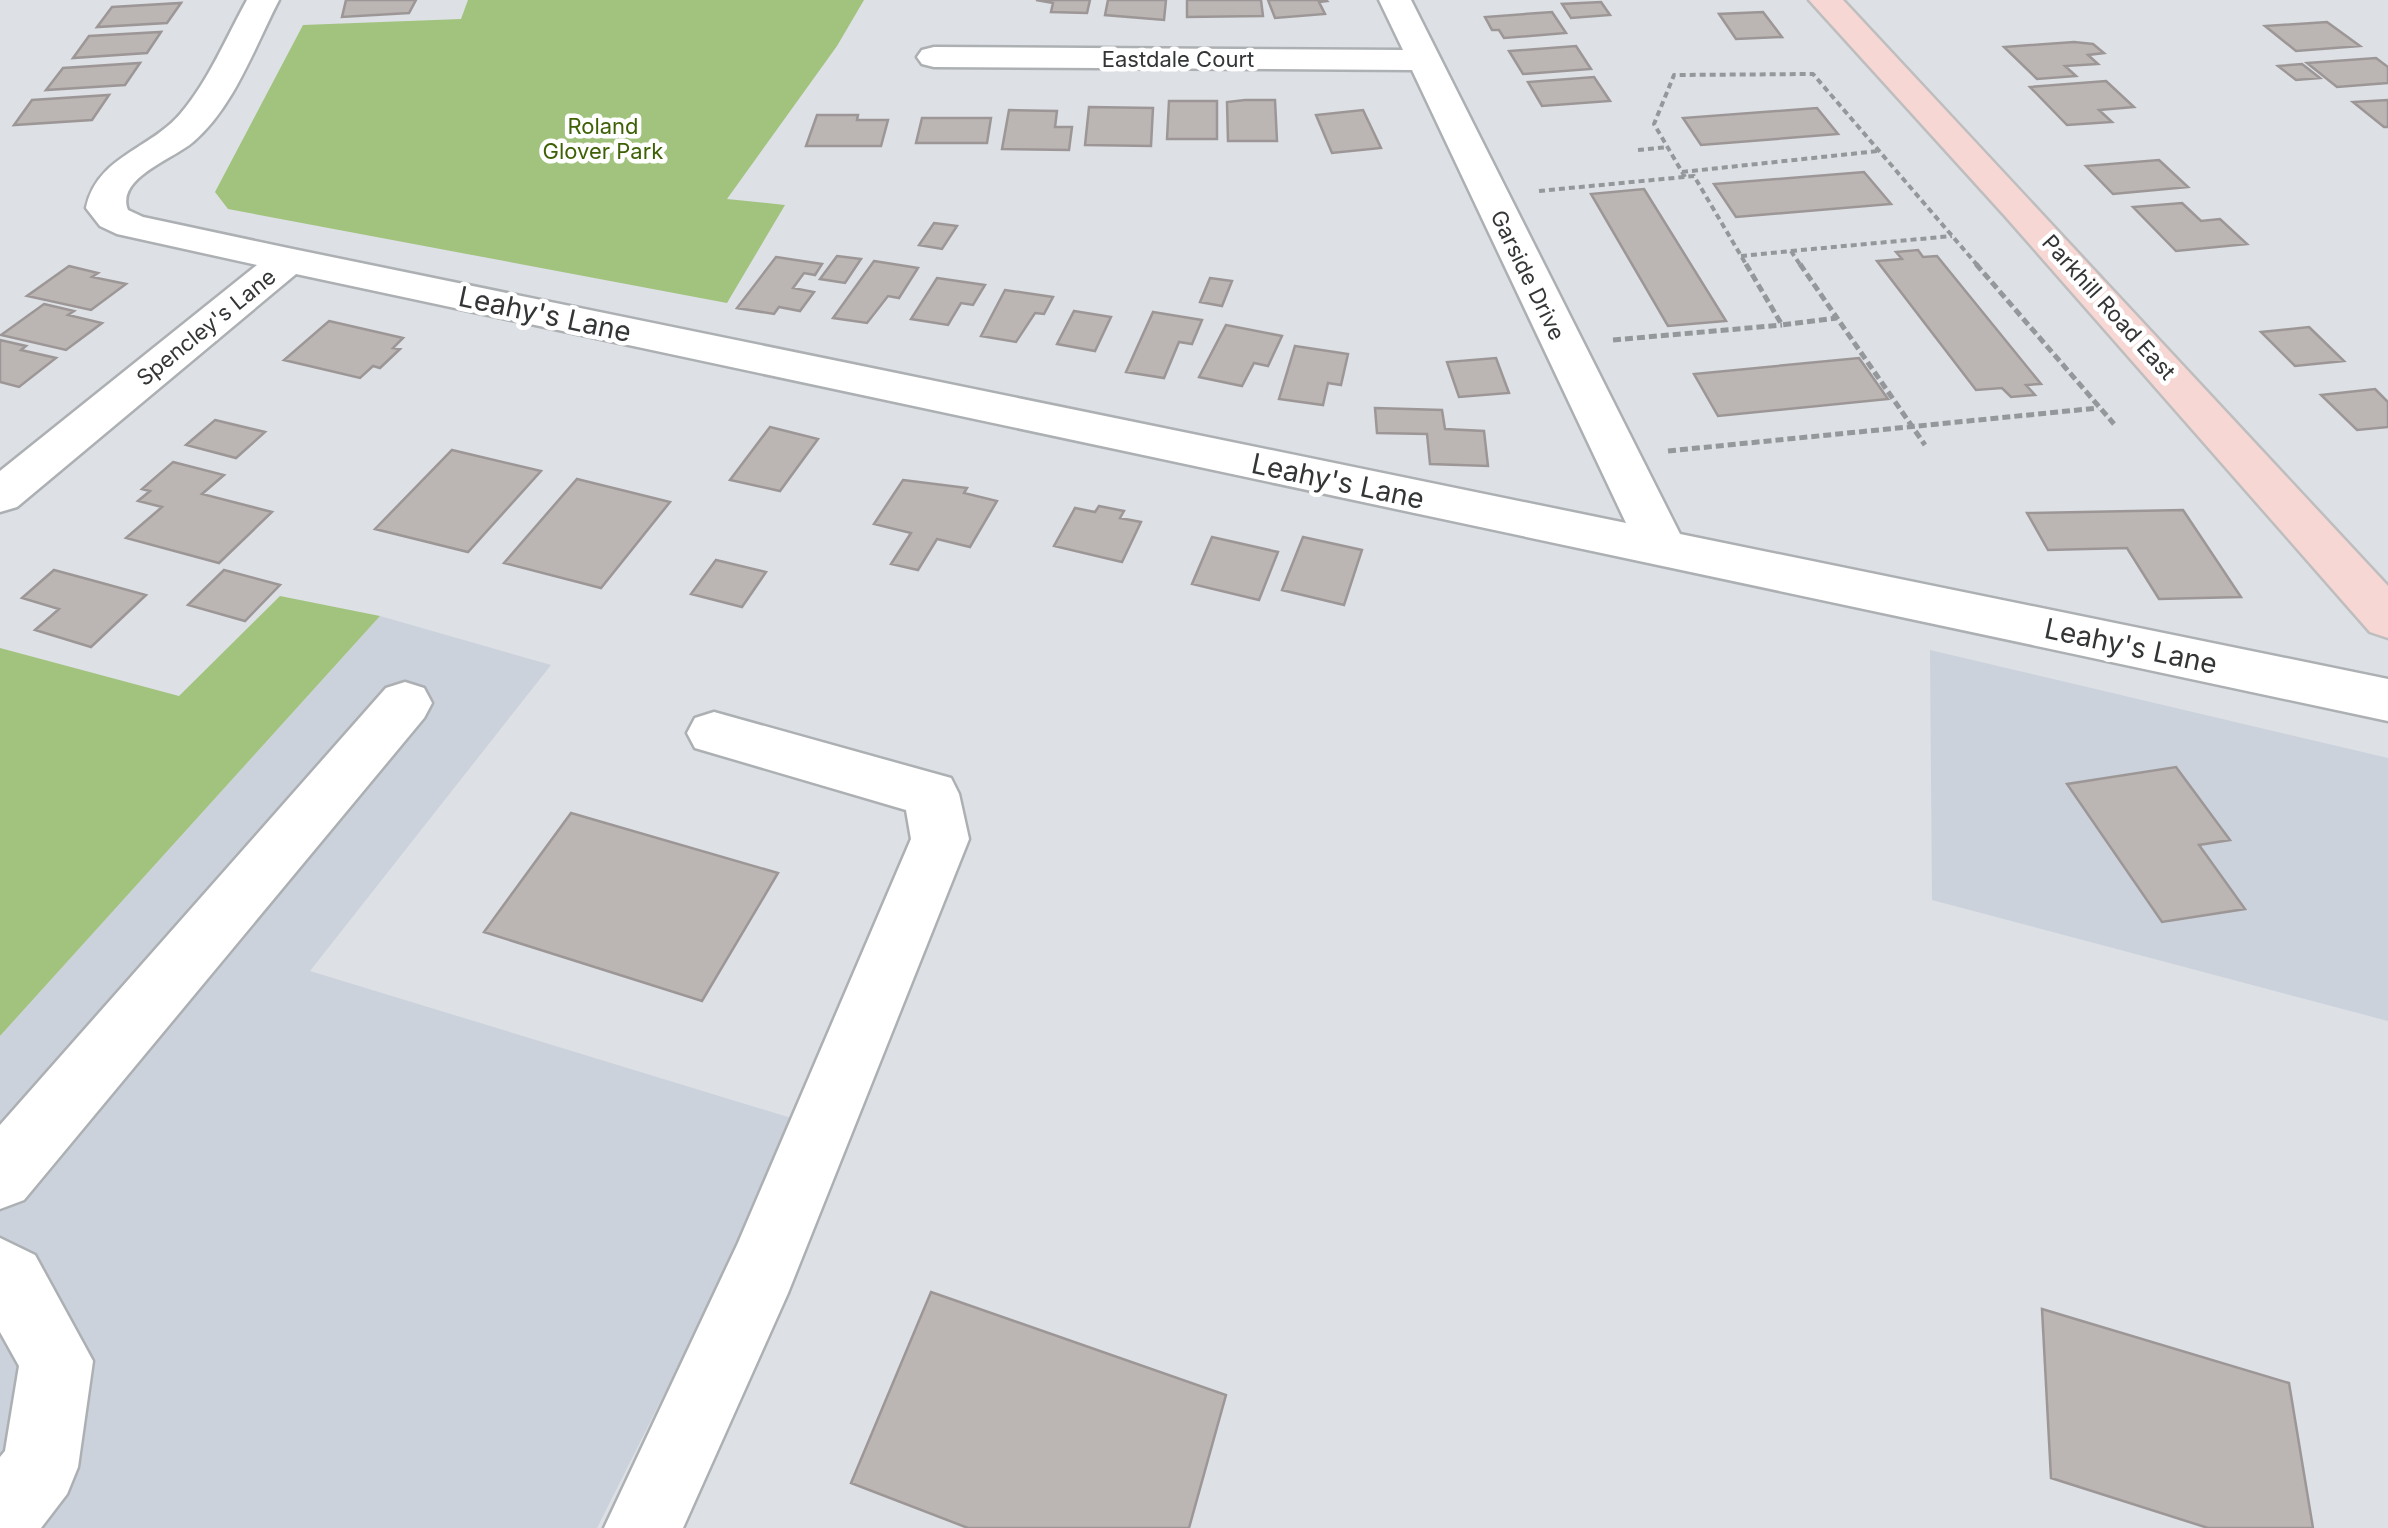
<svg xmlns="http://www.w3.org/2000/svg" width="2388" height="1528" viewBox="0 0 2388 1528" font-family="Inter,sans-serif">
  <rect width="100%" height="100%" fill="#dde0e5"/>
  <path fill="#cbd2dc" d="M380,616L551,665L310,971L801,1121L597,1528H0V1036Z
    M1930,650L2388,758V1021L1932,900Z"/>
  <path fill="#a1c37e" d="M468,0H864L837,46L727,199L785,205L727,303L228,209L215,192L303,25L461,19Z
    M280,596L380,616L0,1036V648L179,696Z"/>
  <path fill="#bbb5b4" stroke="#9c9796" stroke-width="2.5" d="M346,0H416L409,13L342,17Z
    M1036,0H1090L1087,13L1051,12L1053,3Z
    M1108,0H1166L1164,20L1105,15Z
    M1187,0H1261L1263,16L1187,17Z
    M1268,0H1326L1327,1L1319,2L1325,14L1275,18Z
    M1601,2L1610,15L1571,18L1562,4Z
    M181,3L167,23L97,27L112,7Z
    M1552,12L1566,33L1504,38L1499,30H1492L1485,17Z
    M1763,12L1782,37L1736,39L1719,14Z
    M2327,22L2360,46L2296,51L2265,26Z
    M161,32L147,53L73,58L89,36Z
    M2074,42L2093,44L2104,53L2088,55L2098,64L2065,66L2076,76L2037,79L2004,47Z
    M1576,46L1591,69L1523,74L1509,51Z
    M2376,58L2388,67V83L2337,87L2307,63Z
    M140,63L125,85L46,90L63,68Z
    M2302,64L2320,78L2296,80L2278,66Z
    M1594,77L1610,101L1542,106L1528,82Z
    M2106,81L2134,107L2099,110L2112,122L2067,125L2030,87Z
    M109,95L92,120L14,125L32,100Z
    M1245,100H1275L1277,141H1228L1227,102Z
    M2388,100V127H2384L2353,102Z
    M1169,101H1217V139H1167Z
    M1089,107L1153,108L1151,146L1085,145Z
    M1817,108L1838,134L1701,145L1683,118Z
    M1009,110L1057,111L1055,127H1072L1069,150L1002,149Z
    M1363,110L1381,148L1332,153L1316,115Z
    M817,115H858L857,120H888L881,146H806Z
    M922,118H991L987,143H916Z
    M2159,160L2188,187L2113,194L2086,166Z
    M1864,172L1891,204L1736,217L1714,184Z
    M1644,189L1726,321L1668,326L1591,194Z
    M2182,203L2201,221L2220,219L2247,244L2176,251L2133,207Z
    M934,223L957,226L942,249L919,245Z
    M1918,250L1923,257L1937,256L2041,384L2026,385L2035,395L2011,397L2002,388L1976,390L1877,261L1902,259L1896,252Z
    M837,256L861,259L845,283L820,279Z
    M776,257L822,264L815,275L804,273L793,288L814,292L800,311L779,307L774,314L737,308Z
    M874,261L918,268L899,298L888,296L867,323L833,318Z
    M69,266L98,273L92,277L126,284L91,310L27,296Z
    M937,278L985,285L973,305L961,303L948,325L911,319Z
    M1210,278L1232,281L1222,306L1200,302Z
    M1005,290L1053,297L1044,314L1035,313L1016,342L981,336Z
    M44,304L74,311L68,315L102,323L66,350L1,335Z
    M1074,311L1111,317L1095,351L1057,344Z
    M1153,312L1202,320L1192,344L1179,342L1164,378L1126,372Z
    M329,321L403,338L393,348L400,349L380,368L373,366L360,378L284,360Z
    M1226,325L1282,336L1268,366L1254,363L1242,386L1199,377Z
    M2309,327L2344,361L2295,366L2261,332Z
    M0,340L26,346L21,350L56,358L19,387L0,382Z
    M1295,346L1348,354L1341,385L1328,383L1323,405L1279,399Z
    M1496,358L1509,393L1459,397L1447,362Z
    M1859,358L1888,399L1718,416L1694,374Z
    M2375,389L2388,402V427L2357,430L2321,395Z
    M1375,408L1442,410L1445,429L1484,431L1488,466L1430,464L1427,434L1377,433Z
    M215,420L265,432L236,458L186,445Z
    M770,427L818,439L780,491L730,480Z
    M452,450L541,471L468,552L375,529Z
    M173,462L224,475L202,494L272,512L219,563L126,538L162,507L138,501L150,491L142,489Z
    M577,479L670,502L601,588L504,563Z
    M903,480L967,488L964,493L997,501L970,547L937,539L918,570L891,564L911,533L874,524Z
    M1099,506L1124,511L1120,518L1141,522L1122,562L1054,546L1075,508L1095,512Z
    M2183,510L2241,597L2159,599L2127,548L2048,550L2027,513Z
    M1212,537L1278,552L1259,600L1192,584Z
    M1303,537L1362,550L1344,605L1282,590Z
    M716,560L766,572L742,607L691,594Z
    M54,570L91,580L146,595L91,647L35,630L59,609L22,598Z
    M224,570L280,585L245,621L188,605Z
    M2176,767L2230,840L2199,845L2245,909L2162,922L2067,784Z
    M571,813L778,873L702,1001L484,932Z
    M931,1292L1226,1395L1189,1528H968L851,1483Z
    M2042,1309L2289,1383L2313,1528H2208L2051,1478Z"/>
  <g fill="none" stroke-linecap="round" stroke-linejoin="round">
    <g stroke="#adb0b3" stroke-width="5">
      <path id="minor" d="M247,0H279C255,46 234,107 193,142C174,159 115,178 128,210L143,217L288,248L1626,523L1412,70L934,67L922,64L917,57L922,50L934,47L1403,50L1379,0H1411L1680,534L2388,679V721L296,274L17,507L0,512V471L257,265L117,234L100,226L86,208C97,156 150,150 181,113C209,80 226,38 247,0Z
        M405,682L424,688L432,703L424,718L24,1200L0,1209V1125L386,688Z
        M714,712L951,778L959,794L969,839L788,1293L683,1528H604L738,1243L911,839L906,810L695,748L687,733L695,718Z
        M0,1238L35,1255L93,1361L78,1467L67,1494L41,1528H0V1457L5,1451L19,1366L0,1332Z"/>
    </g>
    <g stroke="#bebebf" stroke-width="5">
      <path id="major" d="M1809,0H1843L2388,586V638L2370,632L2005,216Z"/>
    </g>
    <path stroke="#95989b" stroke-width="4" stroke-dasharray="6 4" stroke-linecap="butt" d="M1638,150L1668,147
      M1682,172L1878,151
      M1685,177L1654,124L1674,75L1813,74L1978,266
      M1539,191L1694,176L1747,266
      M1791,251L1952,236
      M1741,256L1791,251L1801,266"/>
    <path stroke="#95989b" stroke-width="5" stroke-dasharray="8 4" stroke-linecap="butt" d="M1746,264L1782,325L1837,318L1925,445
      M1800,264L1837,318
      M1976,264L2114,424
      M1613,340L1782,325
      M1668,451L2098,408"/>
    <use href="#minor" fill="#fff" fill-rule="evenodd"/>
    <use href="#major" fill="#f7d7d4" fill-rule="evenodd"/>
  </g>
  <g text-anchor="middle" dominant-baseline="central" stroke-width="9" stroke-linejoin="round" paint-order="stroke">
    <g font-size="22" fill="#333536" stroke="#fff">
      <text x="1178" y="59">Eastdale Court</text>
      <text transform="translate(1528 275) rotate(64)">Garside Drive</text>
      <text transform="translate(2109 307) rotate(48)">Parkhill Road East</text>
      <text transform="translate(206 327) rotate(-39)">Spencley's Lane</text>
    </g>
    <g font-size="22" fill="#3f6106" stroke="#fff">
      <text x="603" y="126">Roland<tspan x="603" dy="25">Glover Park</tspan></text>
    </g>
    <g font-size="28" fill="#333536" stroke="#fff">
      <text transform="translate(545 314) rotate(12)">Leahy's Lane</text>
      <text transform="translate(1338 481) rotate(12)">Leahy's Lane</text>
      <text transform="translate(2131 646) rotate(12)">Leahy's Lane</text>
    </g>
  </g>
</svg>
